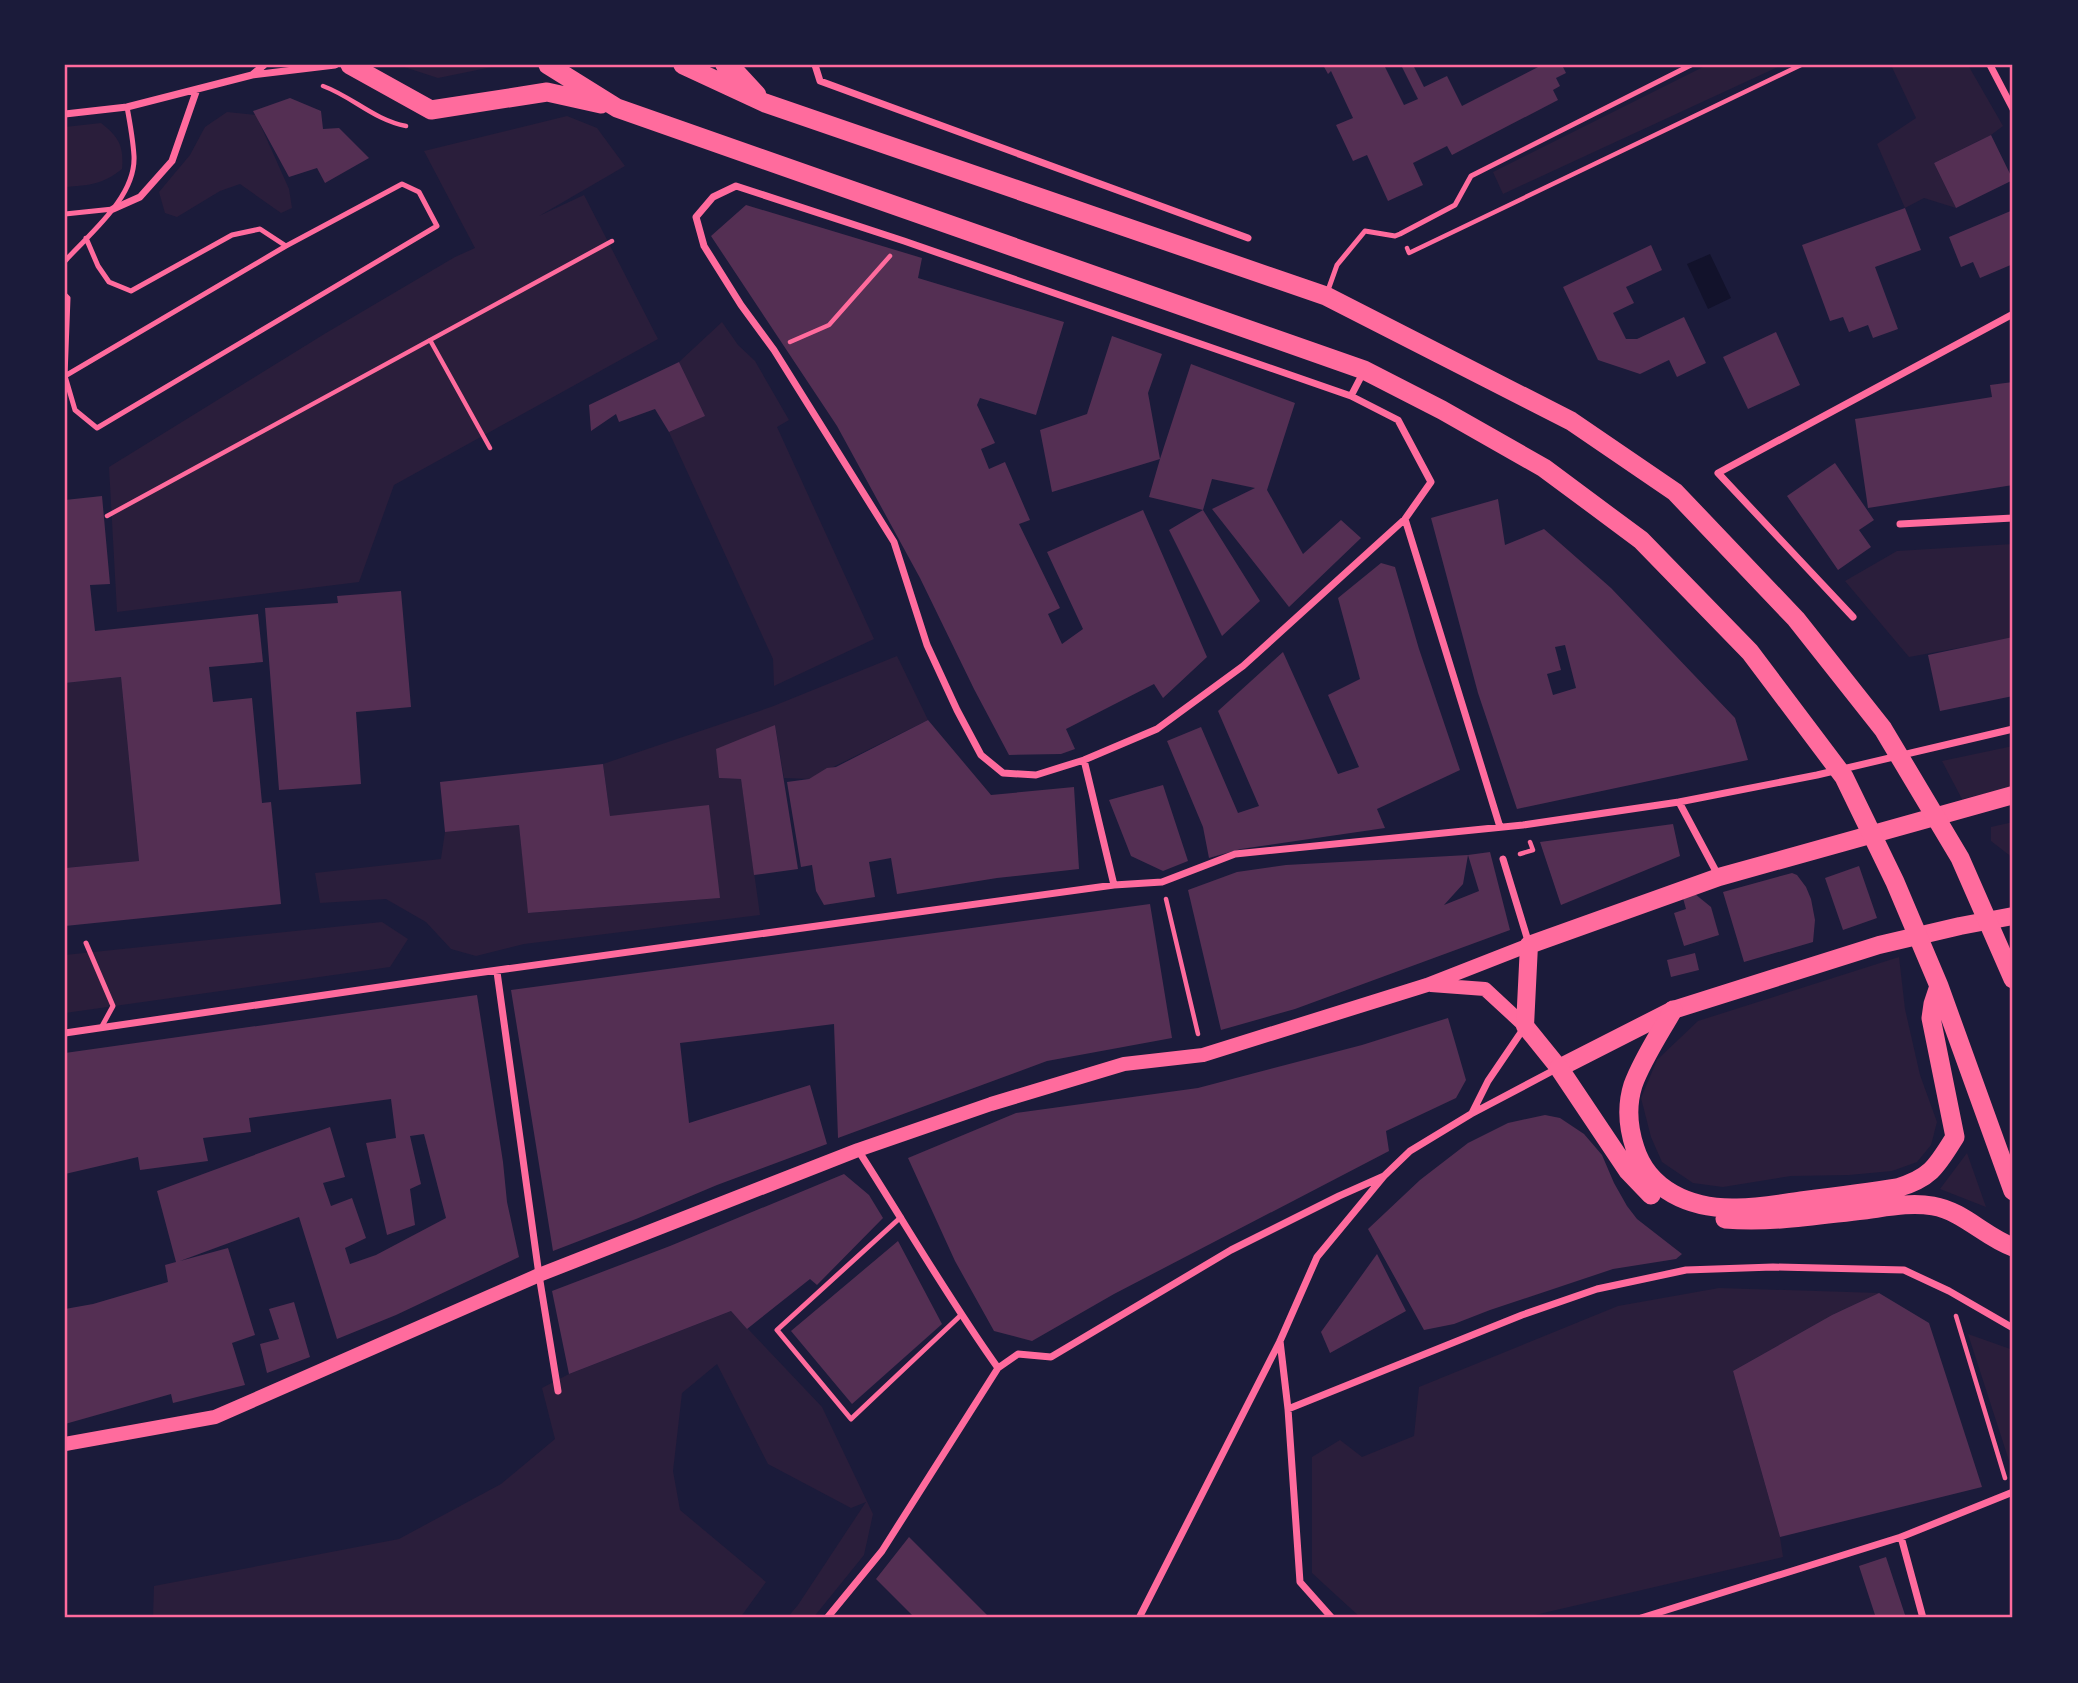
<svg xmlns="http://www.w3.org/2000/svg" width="2078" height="1683" viewBox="0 0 2078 1683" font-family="'Varela Round',sans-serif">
  <rect width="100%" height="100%" fill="#1b1b3a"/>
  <path fill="#2a1e3b" d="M398,65H492V67L438,78Z
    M1707,65H1782L1503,194L1493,172Z
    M1891,65H1968L2003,126L1991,135L1934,163L1956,208L1924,198L1905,208L1877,144L1916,118Z
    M227,112L256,115L289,189L292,208L281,213L240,184L220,191L177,217L165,213L159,192L190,155L205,127Z
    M567,116L597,128L625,166L539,216L584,195L658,339L394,485L359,582L117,612L109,467L326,333L455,257L475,248L424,151Z
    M101,123C119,137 124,146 122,169C102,185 89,185 65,187V127Z
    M722,322L738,345L755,361L789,420L777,427L874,639L774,686L773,659L669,432L704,416L679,362Z
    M2013,544V638L1909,657L1845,581L1897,551Z
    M897,656L928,720L809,779L784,778L775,725L719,778L741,779L760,915L524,944L476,956L451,949L426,922L386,899L320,903L315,873L441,859L445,832L519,825L529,913L720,898L610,816L603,764L771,707Z
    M121,677L139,861L65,868V683Z
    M2013,746V787L1962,799L1942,761Z
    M2013,822V858L1991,841V827Z
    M382,922L408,939L390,967L65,1013V955Z
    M1899,957L1905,1009L1920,1075L1937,1122L1931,1145L1917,1162L1892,1171L1849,1175L1791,1176L1723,1187L1693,1183L1662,1162L1651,1137L1641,1098L1657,1060L1698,1021Z
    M1967,1153L1986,1207L1940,1189Z
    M1719,1288L1879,1293L1832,1315L1733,1371L1780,1537L1783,1557L1522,1618H1361L1312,1573V1457L1340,1440L1362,1457L1414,1436L1419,1387L1618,1306Z
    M731,1311L822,1407L873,1514L864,1555L813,1618H787L798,1605L866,1502L851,1508L768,1464L717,1364L682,1393L673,1471L680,1510L766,1582L740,1618H153L154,1586L399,1539L501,1484L555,1439L542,1388L569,1374Z
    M1968,1334L2013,1350V1473Z"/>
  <path fill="#12122b" d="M1710,254L1731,298L1708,309L1687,264Z"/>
  <path fill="#542f53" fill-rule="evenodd" d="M1323,65H1384L1404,105L1418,99L1401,65H1413L1424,87L1447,76L1462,106L1542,65H1562L1566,73L1556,78L1560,86L1553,90L1558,100L1452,155L1447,146L1413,163L1423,185L1388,201L1367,155L1353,161L1336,125L1353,118L1331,71L1328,74Z
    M290,98L321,111L323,129L339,128L369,158L325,183L317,168L289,177L253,111Z
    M1991,135L2013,180L1956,208L1934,163Z
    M746,205L922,258L918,278L1064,322L1036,415L980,398L977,405L995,443L981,449L989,469L1005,462L1030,520L1019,524L1060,608L1048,614L1062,644L1083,629L1047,552L1143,510L1207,657L1163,698L1154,684L1066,729L1075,749L1061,754L1009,755L974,689L920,578L837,426L711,236Z
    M1905,208L1921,250L1875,267L1898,329L1873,338L1868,325L1849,332L1843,317L1830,321L1802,245Z
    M2013,210V264L1980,278L1973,262L1961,267L1949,237Z
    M1651,245L1662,270L1626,287L1634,303L1613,313L1626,339H1637L1684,317L1706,363L1677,377L1669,360L1640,374L1598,360L1563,287Z
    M1776,332L1800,385L1748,409L1723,357Z
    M1112,336L1162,354L1148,393L1160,459L1191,364L1295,403L1267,490L1303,554L1341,520L1361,538L1289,607L1212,509L1255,488L1212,479L1203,510L1149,497L1160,459L1052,492L1040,430L1087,414Z
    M679,362L705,416L669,432L655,409L619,422L616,414L591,431L589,405Z
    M2013,382V485L1868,508L1855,419L1992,397L1990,385Z
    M1835,463L1874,520L1859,530L1871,547L1838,570L1787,496Z
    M102,496L110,584L90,585L95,631L258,614L263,662L209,667L213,702L252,698L262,803L271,802L281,904L65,926V868L139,861L121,677L65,683V500Z
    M1498,499L1505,545L1544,529L1611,588L1735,718L1748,760L1517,809L1478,693L1431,518ZM1565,645L1576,688L1553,695L1547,674L1561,670L1555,647Z
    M1203,510L1260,601L1222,636L1169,530Z
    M1381,563L1395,567L1419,649L1460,770L1377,809L1385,828L1241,849L1209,858L1203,827L1167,741L1201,727L1238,813L1259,806L1218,711L1283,652L1338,774L1359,767L1328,695L1360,679L1338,598Z
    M401,591L411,707L356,712L361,784L279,790L265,608L338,603L337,596Z
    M2013,637V696L1940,711L1928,655Z
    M928,720L991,795L1074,787L1079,869L997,878L897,894L891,858L869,862L875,897L824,905L816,891L812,865L801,867L787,782L809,779L827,768L836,767Z
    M775,725L798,869L754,875L741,779L719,778L716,749Z
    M603,764L610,816L709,805L720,898L528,913L519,825L445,832L440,782Z
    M1163,785L1188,861L1163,871L1131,856L1109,800Z
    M1673,824L1680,856L1561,905L1540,842Z
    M1490,852L1510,930L1295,1009L1221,1030L1188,890L1237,872L1286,865L1468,855L1463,884L1444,905L1479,891L1468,855Z
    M1859,866L1877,918L1843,930L1825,878Z
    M1792,873L1797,875L1806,887L1811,899L1815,920L1813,942L1744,962L1723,892Z
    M1695,894L1711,907L1719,935L1684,946L1674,913L1686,909L1683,898Z
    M1150,904L1172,1038L1047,1061L838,1138L834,1024L680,1043L689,1123L810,1085L827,1144L717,1185L636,1219L553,1251L511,990Z
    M1695,953L1699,970L1671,977L1667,960Z
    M477,995L503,1162L507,1202L519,1257L396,1315L337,1339L299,1217L180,1261L228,1248L255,1335L232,1343L245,1385L173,1403L171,1394L65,1424V1309L93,1304L168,1282L165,1265L176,1262L157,1191L330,1127L345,1177L323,1183L331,1206L352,1198L366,1238L345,1248L350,1264L376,1255L446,1218L424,1134L410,1136L421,1184L410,1189L415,1225L387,1235L366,1143L396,1138L391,1099L249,1118L251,1132L203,1138L208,1161L140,1170L138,1157L65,1174V1053Z
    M1448,1018L1466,1080L1456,1098L1386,1131L1389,1151L1114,1294L1032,1341L994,1331L955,1261L908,1158L1016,1113L1198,1088L1362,1045Z
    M1545,1115L1560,1118L1584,1134L1602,1155L1614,1183L1627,1206L1637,1219L1682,1254L1676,1259L1613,1269L1490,1310L1454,1324L1424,1330L1368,1229L1420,1180L1468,1143L1508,1123Z
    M844,1174L869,1195L883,1218L817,1285L810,1279L747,1329L731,1311L569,1374L552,1291L670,1246Z
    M898,1241L942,1324L852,1404L791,1331Z
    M1377,1254L1406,1311L1330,1353L1321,1332Z
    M1879,1293L1929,1323L1982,1487L1780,1537L1733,1371L1832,1315Z
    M294,1302L310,1357L267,1373L260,1344L279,1339L269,1309Z
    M909,1537L990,1618H915L876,1579Z
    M1886,1557L1906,1618H1876L1859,1566Z"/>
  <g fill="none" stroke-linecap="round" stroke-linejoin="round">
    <path stroke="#ff6b9d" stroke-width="4.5" d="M323,86C353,97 374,120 406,126
      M1407,248L1409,253L1801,65
      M430,340L490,448
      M790,342L829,325L890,256
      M107,516L612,241
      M1520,854L1533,850L1530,842
      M1166,899L1198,1034
      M1956,1316L2005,1478"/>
    <path stroke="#ff6b9d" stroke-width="5" d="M65,214L113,209
      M86,238L98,266L109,282L131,291L232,235L260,229L286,246
      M65,261C90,233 136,197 134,156C133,140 130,123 127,107
      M1327,293L1337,265L1365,231L1395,236L1400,234L1455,205L1471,176L1691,65
      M65,295L68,298L65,376L75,410L97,428L437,226L419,192L402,184L286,246L65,376
      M86,943L113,1006L101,1028
      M901,1217L777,1330L851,1419L961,1315"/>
    <path stroke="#ff6b9d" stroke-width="7" d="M815,65L820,81L1248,238
      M1990,65L2013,109
      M252,75L264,65
      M65,114L127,107L252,75L335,65
      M736,186L904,241L1351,396L1398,420L1431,482L1405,519L1243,666L1157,729L1084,760L1036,775L1003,773L981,755L957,710L927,645L894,542L774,350L741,305L704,246L696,217L713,197Z
      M113,209L140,197L172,161L197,89
      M1351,396L1364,371
      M1405,519L1500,827
      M1900,524L2013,518
      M1853,617L1718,473L2013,314
      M1084,760L1114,885
      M1679,802L1817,775L2013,729
      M1503,859L1529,944
      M497,972L539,1275L558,1391
      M65,1033L455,976L1114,885L1162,882L1235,854L1523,825L1679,802L1719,877
      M1472,1113L1488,1081L1524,1028
      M858,1150C905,1223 948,1298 998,1368
      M1280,1341L1288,1409L1300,1582L1332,1618
      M1288,1409L1522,1315L1597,1289L1686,1270L1773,1267L1904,1270L1949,1291L2013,1328
      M1901,1537L1923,1618
      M827,1618L882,1551L998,1368L1018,1354L1051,1357L1231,1250L1339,1196L1384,1176
      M1139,1618L1280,1341L1317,1257L1384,1176L1410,1151L1471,1114L1558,1068
      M1641,1618L1901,1537L2013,1492"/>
    <path stroke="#ff6b9d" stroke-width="14" d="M1431,985L1485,989L1525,1026
      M65,1444L215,1417L539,1275L858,1150L991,1104L1124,1064L1203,1055L1427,985L1529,945"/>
    <path stroke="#ff6b9d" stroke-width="18" d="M2013,795L1719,877L1529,945L1525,1026L1559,1068L1673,1010L1879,945L1960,926L2013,916"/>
    <path stroke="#ff6b9d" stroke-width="19" d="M350,65L431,110L547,92L601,104
      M548,65L617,108L1364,370L1442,410L1544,468L1641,540L1750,652L1844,777L1895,882L1939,986L2013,1191
      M683,65L765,103L1326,296L1571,421L1675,492L1796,619L1883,729L1960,858L2013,979
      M725,65L733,69L757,95
      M1673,1010C1660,1033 1642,1060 1633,1085C1626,1107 1628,1127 1635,1148C1648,1190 1690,1208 1732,1208C1755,1209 1779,1204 1801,1201C1833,1197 1865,1193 1897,1188C1931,1178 1937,1166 1955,1137L1931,1018L1933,1004L1939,986
      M1559,1068L1628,1171L1651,1195
      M1725,1219C1771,1223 1818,1215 1864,1210C1887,1207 1910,1202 1933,1206C1963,1211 1985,1237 2013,1247"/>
  </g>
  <rect width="2078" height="1683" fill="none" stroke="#1b1b3a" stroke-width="133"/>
  <rect x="66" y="66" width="1945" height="1550" fill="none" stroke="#ff6b9d" stroke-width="2.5"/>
</svg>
